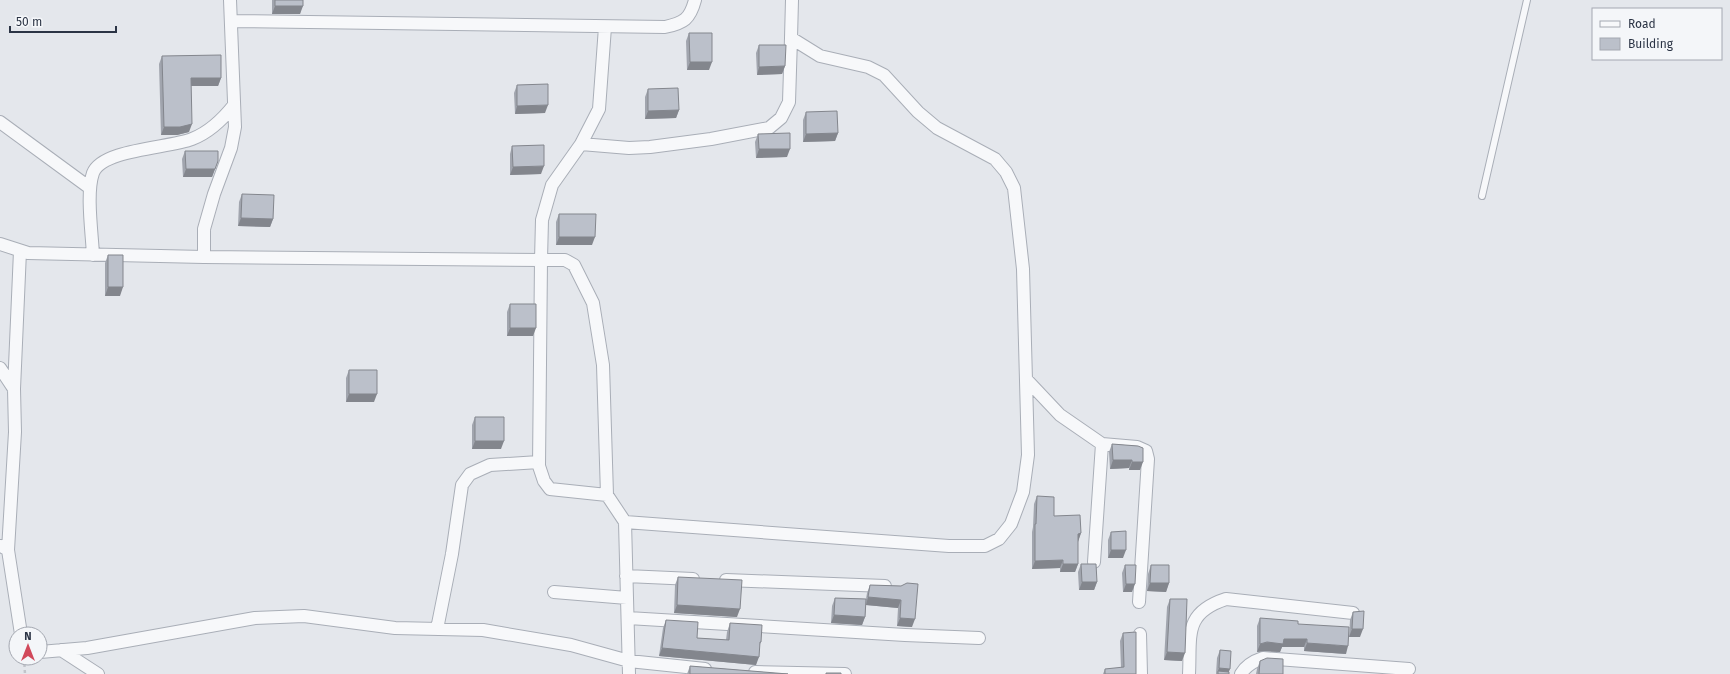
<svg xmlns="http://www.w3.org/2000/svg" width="1730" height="674" viewBox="0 0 1730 674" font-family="'Fira Sans',sans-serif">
  <rect width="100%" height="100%" fill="#e4e7ec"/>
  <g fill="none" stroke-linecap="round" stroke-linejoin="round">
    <g stroke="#a9aeb7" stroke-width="8">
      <path id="service" d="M1482,196L1527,0"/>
    </g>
    <g stroke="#a9aeb7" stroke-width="14">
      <path id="minor" d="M230,0L235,127L231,148L214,194L204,229V257L541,260L539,466L544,481L550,489L607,495L625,522L629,674
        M231,21L665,27C684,23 690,19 695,0
        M605,27L599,109L581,144L552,185L542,220L541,260H565L574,265L593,303L603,365L607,495
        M0,122L90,188
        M581,144L629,148L650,147L711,139L769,128L781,118L789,102L791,38
        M0,244L28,253L204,257
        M93,255C92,233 86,193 93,173C102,149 170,148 192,139C210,132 223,119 234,105
        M0,368L14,389L15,432L8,550
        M1026,379L1060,415L1102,444L1094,562
        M14,389L20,251
        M1102,444L1137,447L1146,451L1148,459L1139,602
        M625,522L949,546H985L999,539L1011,524L1023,492L1028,455L1023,269L1014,188L1006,172L995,159L937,128L918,112L884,75L868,67L820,56L791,38L792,0
        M1,546L8,550L21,634
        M626,576L693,579
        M726,580L885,586
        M554,592L627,598
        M628,618L905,635L979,638
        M437,629L452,554L462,485L470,474L490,465L539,462
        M1140,634L1141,674
        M61,650L98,674
        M40,652L87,648L255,618L304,616L395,628L483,630L571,645L629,661L705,669
        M755,672L845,674
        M1189,674C1191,636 1183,613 1226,599L1353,613
        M1241,674C1246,665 1254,661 1263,658L1409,669"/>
    </g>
    <path stroke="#c2c5cb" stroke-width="2.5" stroke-dasharray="3 3" stroke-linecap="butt" d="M24,658L25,674"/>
    <use href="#service" stroke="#f7f8fa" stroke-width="6"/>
    <use href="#minor" stroke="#f7f8fa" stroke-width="12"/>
  </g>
  <path fill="#a1a5ae" d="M272,0H303L300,14H272Z
    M689,33L709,70H687L686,41Z
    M759,45L785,66L782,74L757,75L756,53Z
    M162,56L221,78L218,86H191L189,132L177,135H161L159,64Z
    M517,85L545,113L515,114L514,93Z
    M648,89L679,110L676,118L645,119V97Z
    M806,112L838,133L835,141L803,142V120Z
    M758,134L787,157L756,158L755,142Z
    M512,146L541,174L510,175V154Z
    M185,151L218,161L212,177H183L182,159Z
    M242,194L273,219L270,227L238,226L239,202Z
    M559,214L592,245H556V222Z
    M108,255L120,296H105V263Z
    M510,304L533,336H507V312Z
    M349,370L374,402H346V378Z
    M475,417L501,449H472V425Z
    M1112,444L1138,446L1140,470H1129V468L1110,469L1109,452Z
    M1037,496L1054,516L1081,533L1078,541V564L1075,572H1060V568L1032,569V532L1033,527L1034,504Z
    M1111,532L1123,558H1108V540Z
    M1081,564L1097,582L1094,590H1079L1078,572Z
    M1125,565L1132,592H1123L1122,573Z
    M1151,565L1169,583L1166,592L1147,591L1148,574Z
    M678,577L737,617L674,613L675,585Z
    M870,585L901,586L912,627L897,626L898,608L866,605L865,617L862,625L831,623L832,606L835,598L866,599L867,593Z
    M1170,599L1182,661L1164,660L1167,607Z
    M1353,612L1360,637H1349L1350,620Z
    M1260,618L1298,624L1346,654L1304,651V647H1282L1280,652L1264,651L1257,652V626Z
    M666,620L697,638L726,640L727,632L730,623L761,642L759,646L756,665L659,656L663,628Z
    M1123,633L1136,674H1103L1105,669L1121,668L1120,641Z
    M1220,650L1229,672V674H1216L1217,658Z
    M1260,661L1283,674H1256L1257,669Z
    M690,666L788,674H687Z"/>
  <path fill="#83868d" d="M275,6H303L300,14H272Z
    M690,62H712L709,70H687Z
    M785,66L782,74L757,75L759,67Z
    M191,78H221L218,86H188Z
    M548,105L545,113L515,114L517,106Z
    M679,110L676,118L645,119L648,111Z
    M192,124L189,132L177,135H161L164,127Z
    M838,133L835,141L803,142L806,134Z
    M759,149H790L787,157L756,158Z
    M544,166L541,174L510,175L513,167Z
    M186,169H215L212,177H183Z
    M241,218L273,219L270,227L238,226Z
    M559,237H595L592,245H556Z
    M108,287H123L120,296H105Z
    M510,328H536L533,336H507Z
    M349,394H377L374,402H346Z
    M475,441H504L501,449H472Z
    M1113,460H1132L1129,468L1110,469Z
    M1132,462H1143L1140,470H1129Z
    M1081,533L1078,542V534Z
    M1111,550H1126L1123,558H1108Z
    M1063,560L1060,568L1032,569L1035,561Z
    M1063,564H1078L1075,572H1060Z
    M1082,582H1097L1094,590H1079Z
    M1150,583H1169L1166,592L1147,591Z
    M1126,584H1135L1132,592H1123Z
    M868,597L901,600L898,608L866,605Z
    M677,605L740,609L737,617L674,613Z
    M834,615L865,617L862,625L831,623Z
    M900,618L915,619L912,627L897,626Z
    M1352,629H1363L1360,637H1349Z
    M1284,639H1307L1304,647H1282L1280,652L1264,651L1257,652L1260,644Z
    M1307,643L1348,646L1346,654L1304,651Z
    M662,648L759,657L756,665L659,656Z
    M1167,652L1185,653L1182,661L1164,660Z
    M1219,668L1230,669L1228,674L1218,671L1217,674Z"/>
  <path fill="#bbc0ca" stroke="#83868d" d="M275,0H303V6H275Z
    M689,33H712V62H690Z
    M759,45H786L785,66L759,67Z
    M221,55V78H191L192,124L180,127H164L162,56Z
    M548,84V105L517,106V85Z
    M678,88L679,110L648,111V89Z
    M837,111L838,133L806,134V112Z
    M790,133V149H759L758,134Z
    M544,145V166L513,167L512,146Z
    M185,151H218V161L215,169H186Z
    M242,194L274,195L273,219L241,218Z
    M559,214H596L595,237H559Z
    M108,255H123V287H108Z
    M510,304H536V328H510Z
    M349,370H377V394H349Z
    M475,417H504V441H475Z
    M1112,444L1138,446L1143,448V462H1132V460H1113Z
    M1037,496L1054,497V516L1080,515L1081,533L1078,534V564H1063V560L1035,561V524H1036Z
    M1126,531V550H1111V532Z
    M1081,564H1096L1097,582H1082Z
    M1125,565H1136L1135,584H1126Z
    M1151,565H1169V583H1150Z
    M678,577L742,580L740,609L677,605Z
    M907,583L918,584L915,619L900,618L901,600L868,597L870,585L901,586Z
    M835,598L866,599L865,617L834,615Z
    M1170,599H1187L1185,653L1167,652Z
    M1364,611L1363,629H1352L1353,612Z
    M1260,618L1298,621V624L1349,627L1348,646L1307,643V639H1284L1283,644L1267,642L1260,644Z
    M666,620L698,622L697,638L729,640L730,623L762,625L761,642H760L759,657L662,648Z
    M1136,632V674H1105V669L1124,667L1123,633Z
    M1220,650L1231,651L1230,669L1219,668Z
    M1267,658L1283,659V674H1259L1260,661Z
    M690,666L788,674H690Z
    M1218,671L1229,672V674H1218Z
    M826,673H841V674H826Z"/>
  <rect x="1592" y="8" width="130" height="52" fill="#f4f6f9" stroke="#a4a8b1"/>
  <rect x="1600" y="21" width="20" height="6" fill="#f7f8fa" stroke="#a4a8b1"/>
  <text x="1628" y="28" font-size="12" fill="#2b3445">Road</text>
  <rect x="1600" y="38" width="20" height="12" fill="#bbc0ca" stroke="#a4a8b1"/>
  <text x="1628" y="48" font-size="12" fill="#2b3445">Building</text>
  <g transform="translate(28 646)"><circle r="19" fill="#f4f6f9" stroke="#a4a8b1"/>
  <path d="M0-3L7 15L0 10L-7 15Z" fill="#d1495b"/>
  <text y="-6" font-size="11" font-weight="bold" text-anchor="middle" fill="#2b3445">N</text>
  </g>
  <path d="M10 26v6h106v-6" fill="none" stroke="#2b3445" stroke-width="2"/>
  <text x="16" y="26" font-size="12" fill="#2b3445" stroke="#f4f6f9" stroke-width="3" paint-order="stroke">50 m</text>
</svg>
